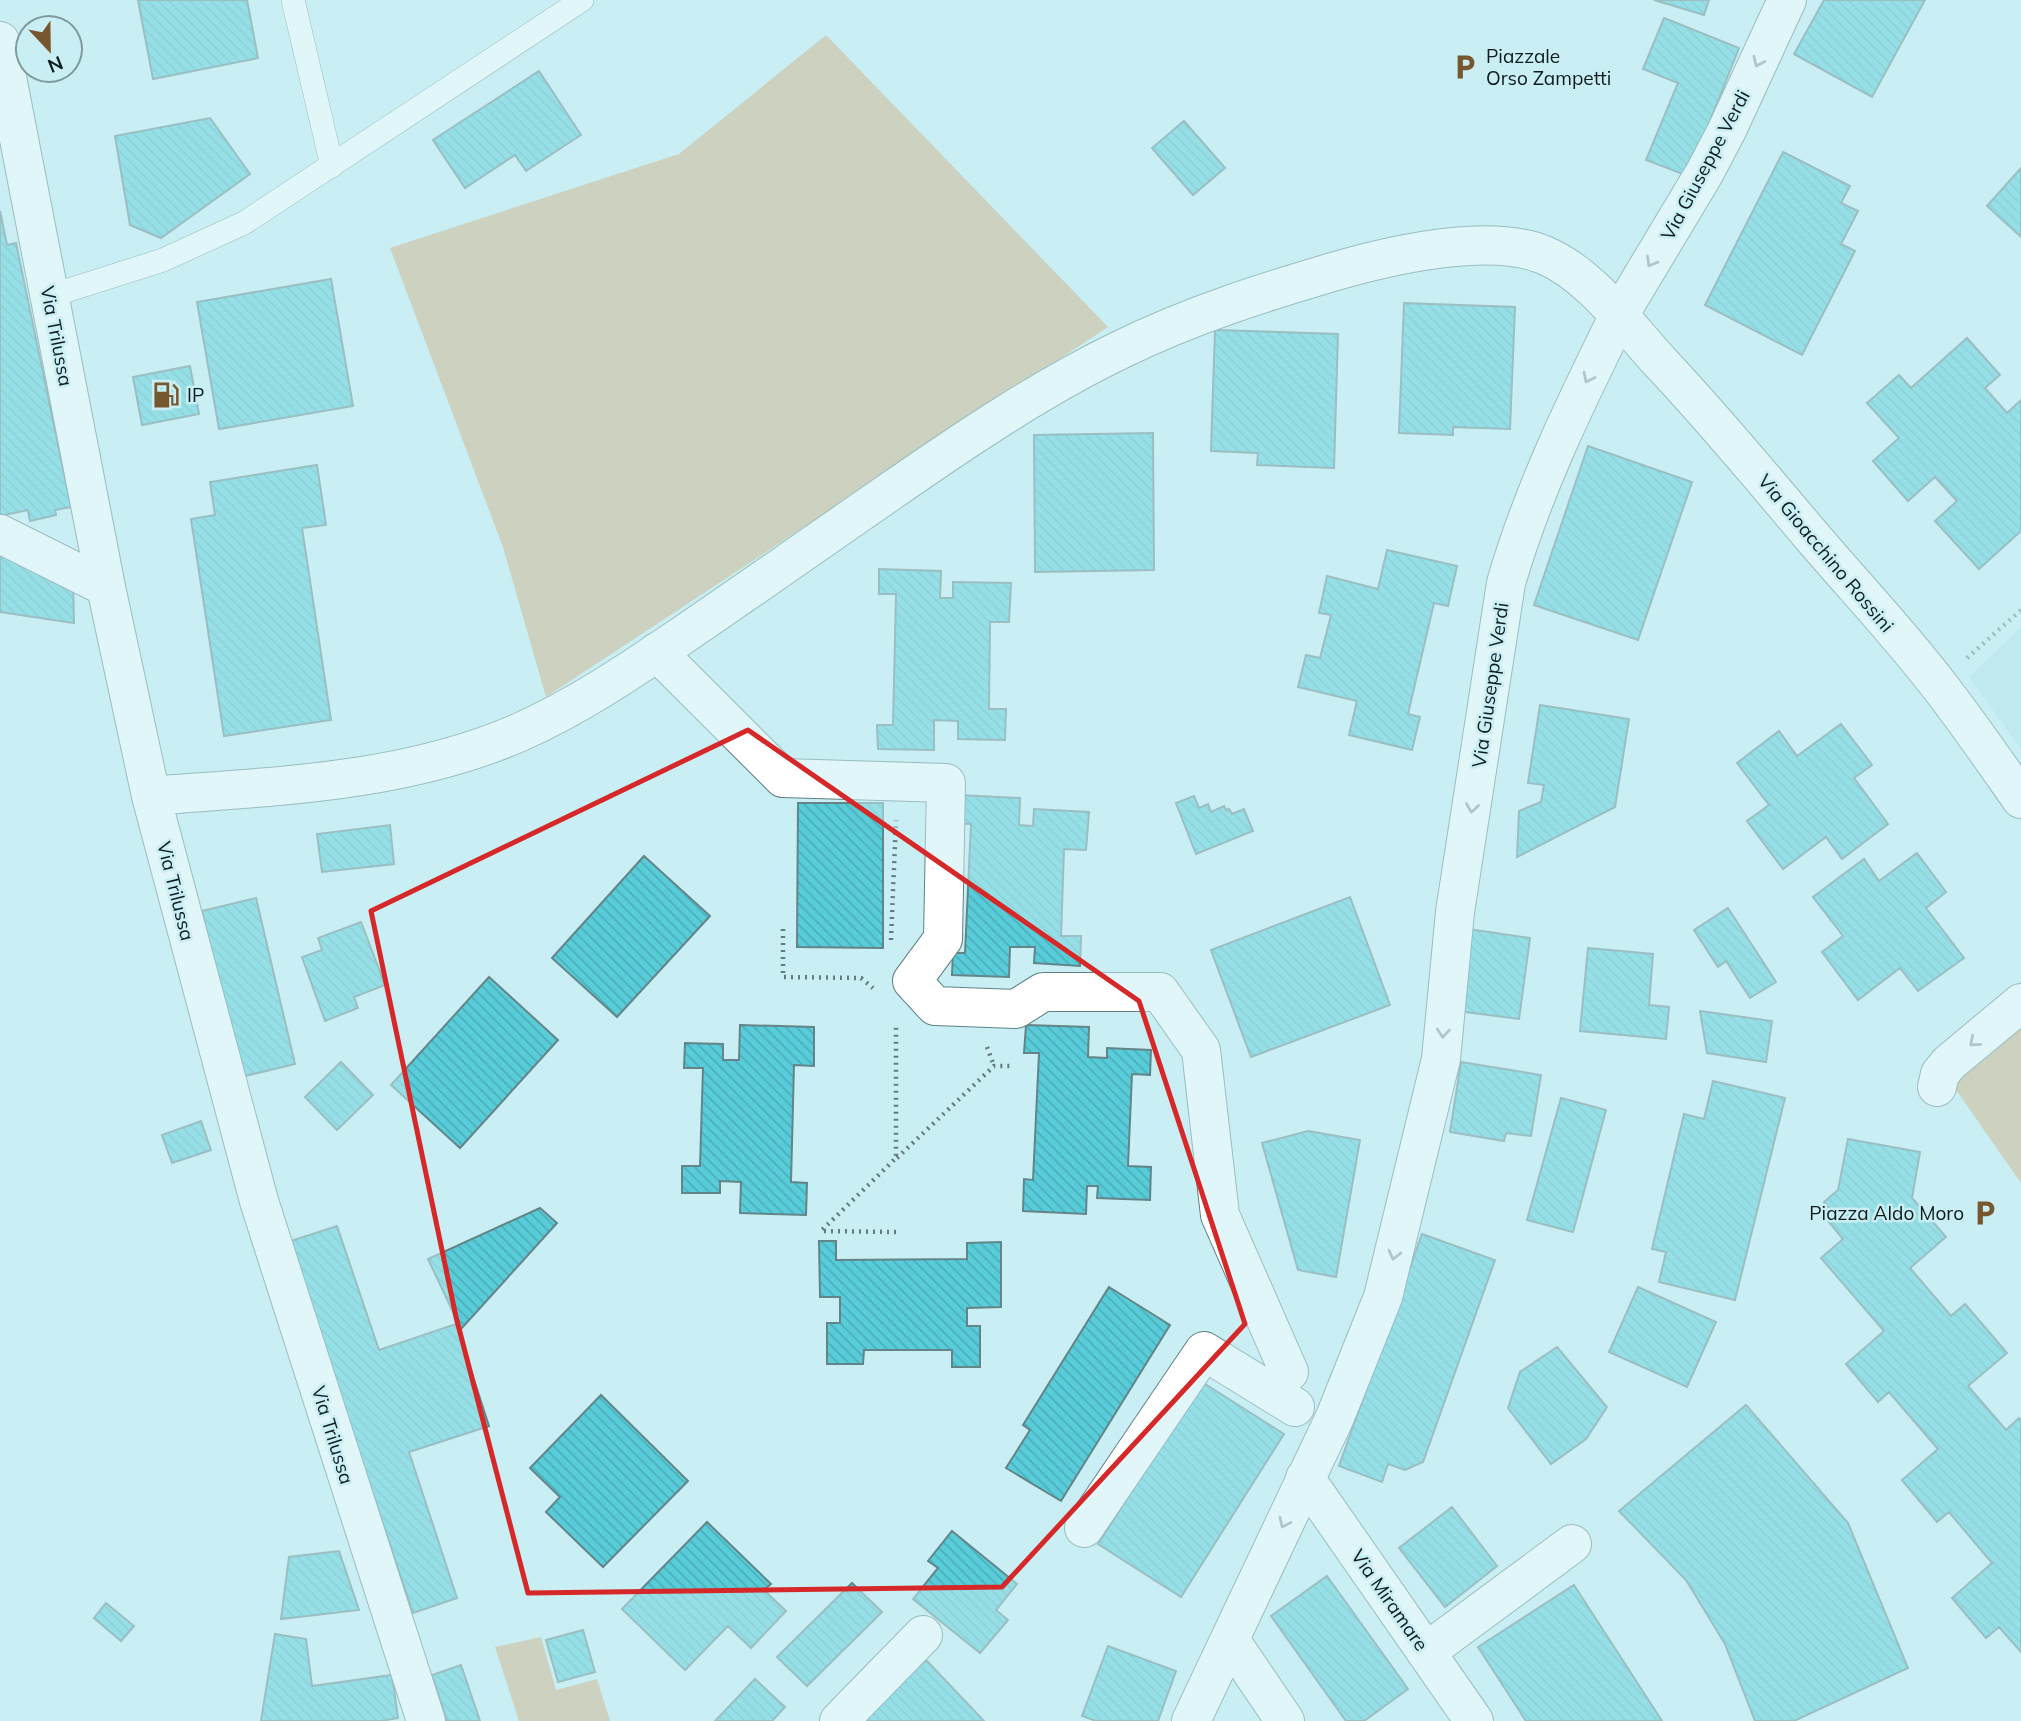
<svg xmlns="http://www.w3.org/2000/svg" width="2021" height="1721" viewBox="0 0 2021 1721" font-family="Mulish,sans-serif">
  <defs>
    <pattern id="building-back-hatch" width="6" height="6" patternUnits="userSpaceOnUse" patternTransform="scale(1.75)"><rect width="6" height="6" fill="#58cdd9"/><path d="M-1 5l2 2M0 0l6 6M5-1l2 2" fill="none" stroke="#4bafba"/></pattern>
  </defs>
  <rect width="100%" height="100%" fill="#c9eef3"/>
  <path fill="#b4e2e8" d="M2021,627V749L1969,677Z"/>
  <path fill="#d0ad84" d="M826,35L1108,327L546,697L503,547L390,248L679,154Z
    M2021,1020V1183L1947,1077Z
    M541,1637L556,1690L597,1679L610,1721H519L495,1647Z"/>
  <path fill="url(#building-back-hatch)" stroke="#638589" stroke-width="2" d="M138,0H247L258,58L153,79Z
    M1654,0H1709L1704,15Z
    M1824,0H1925L1872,97L1794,54Z
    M1664,18L1739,48L1688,176L1646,160L1678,83L1643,69Z
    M539,71L581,135L526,171L515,155L465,188L433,140Z
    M210,118L250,174L161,238L130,225L115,136Z
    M1184,121L1225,168L1193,195L1152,148Z
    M1783,152L1850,186L1841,203L1858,211L1841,244L1855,251L1802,355L1705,305Z
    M2021,168V237L1987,206Z
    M0,211L7,245L16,243L71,507L55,510L56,515L30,521L28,510L0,516Z
    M331,279L353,406L219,429L197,302Z
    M1404,303L1515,307L1510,429L1453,427V435L1399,433Z
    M1215,330L1338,334L1334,468L1257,465L1258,453L1211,451Z
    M1967,338L2000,375L1985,388L2007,413L2021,400V531L1979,569L1935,521L1957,501L1935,477L1908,501L1873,461L1899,438L1867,403L1899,375L1911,388Z
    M190,366L199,414L142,425L133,377Z
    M1153,433L1154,570L1035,572L1034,435Z
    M1588,446L1692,482L1638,640L1534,605Z
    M317,465L326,525L302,528L331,720L224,736L191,519L215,515L210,482Z
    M0,547L73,578L74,623L0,612Z
    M1387,550L1457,566L1448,606L1434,603L1408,714L1420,717L1412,750L1349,735L1357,701L1298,687L1306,655L1320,658L1331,615L1319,613L1327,576L1378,589Z
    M879,569L941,571L940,598H953V582L1011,583L1009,622H990L989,709H1006L1005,740L958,739V721L934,720V750L878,749L877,725H893L896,594H879Z
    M1540,705L1629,719L1615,807L1517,857L1519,811L1541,802L1544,785L1528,783Z
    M1841,724L1872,765L1854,778L1888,824L1842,859L1826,837L1783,869L1747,821L1769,805L1737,763L1779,731L1797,756Z
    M957,795L1020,798L1019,825L1033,826L1034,809L1089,812L1086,850L1064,849L1061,936H1081L1080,966L1034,963L1035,947H1010L1009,977L952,975L953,953H965L971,824L955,823Z
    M1194,796L1199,808L1208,804L1211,812L1224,806L1226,810L1229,809L1232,814L1244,809L1253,831L1196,854L1176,803Z
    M798,803H883V948L797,947Z
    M390,825L394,864L322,872L317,834Z
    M1917,853L1946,892L1926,908L1964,958L1918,991L1900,968L1858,1000L1822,952L1843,936L1813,897L1864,859L1879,881Z
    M644,856L710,916L617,1017L552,958Z
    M1350,897L1390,1005L1251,1057L1211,950Z
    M256,898L295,1064L241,1077L202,911Z
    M1728,908L1776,982L1750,998L1726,961L1718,967L1694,930Z
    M361,922L385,985L354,997L358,1008L325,1021L302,957L322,950L318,938Z
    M1468,929L1530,938L1519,1019L1457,1011Z
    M1588,948L1653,954L1649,1005L1669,1007L1666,1039L1580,1031Z
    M489,977L558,1040L460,1148L391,1085Z
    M1700,1011L1772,1021L1766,1062L1707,1053Z
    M740,1025L814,1027V1066L794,1065L791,1182L807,1183L806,1215L740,1213L741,1182L720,1181V1193H682V1166H700L703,1068H684L685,1043L723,1044V1060H739Z
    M1026,1025L1089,1027L1088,1057L1107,1058V1048L1151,1050L1150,1075L1132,1074L1128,1166L1151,1167L1150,1200L1097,1198L1098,1186H1087L1086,1214L1023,1211L1024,1179L1033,1180L1039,1053H1024Z
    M341,1062L373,1095L337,1130L305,1097Z
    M1461,1062L1541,1075L1531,1136L1506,1133L1504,1141L1450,1132Z
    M1713,1081L1785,1098L1735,1300L1659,1282L1666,1252L1652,1249L1684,1114L1704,1119Z
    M1561,1098L1606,1110L1573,1232L1527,1220Z
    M201,1121L211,1150L172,1163L162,1135Z
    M1308,1131L1360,1140L1336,1277L1298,1270L1262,1143Z
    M1848,1139L1920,1152L1912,1198L1946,1237L1910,1268L1951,1316L1965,1304L2007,1353L1968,1386L2006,1430L2019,1418L2021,1421V1652L1999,1627L1986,1638L1952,1598L1992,1563L1949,1512L1937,1522L1902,1480L1938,1449L1889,1392L1878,1402L1846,1364L1884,1331L1821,1258L1843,1239L1824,1216L1831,1210L1824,1202L1838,1190Z
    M540,1208L557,1223L461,1329L428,1259Z
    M337,1226L379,1350L456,1324L489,1426L409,1452L457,1598L413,1613L288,1242Z
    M1422,1234L1495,1260L1423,1462L1405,1470L1388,1464L1382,1482L1339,1466Z
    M819,1241H836V1260L967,1259V1243L1001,1242V1307L967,1308V1326H980V1367H952V1350H864L863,1364H827V1323H840V1297H820Z
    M1109,1287L1170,1325L1061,1501L1006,1468L1030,1430L1023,1425Z
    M1638,1287L1716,1322L1687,1387L1609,1352Z
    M1557,1347L1607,1407L1586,1439L1551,1464L1508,1408L1520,1372Z
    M1202,1382L1284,1434L1181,1597L1098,1544Z
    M601,1395L688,1481L603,1567L546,1512L560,1497L530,1468Z
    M1746,1405L1848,1523L1908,1668L1794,1721H1755L1725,1644L1686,1580L1619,1511Z
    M1452,1507L1497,1566L1445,1607L1399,1548Z
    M707,1522L771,1584L764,1590L786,1611L751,1648L728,1626L685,1670L622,1609Z
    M952,1531L1017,1584L996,1610L1008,1620L980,1653L913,1599L938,1568L928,1561Z
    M339,1551L359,1610L281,1619L289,1557Z
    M1327,1576L1408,1689L1364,1721H1346L1271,1616Z
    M852,1583L882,1612L807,1686L777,1657Z
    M1574,1585L1662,1721H1526L1478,1647Z
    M106,1603L134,1626L121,1641L94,1618Z
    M583,1630L595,1672L558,1682L546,1640Z
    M275,1634L306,1639L312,1686L392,1675L398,1718L381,1721H261Z
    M1108,1646L1176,1671L1158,1721H1096L1082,1716Z
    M926,1660L984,1721H861Z
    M461,1665L480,1721H447L432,1675Z
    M755,1679L785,1707L772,1721H715Z"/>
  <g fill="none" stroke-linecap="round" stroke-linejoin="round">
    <g stroke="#5f8185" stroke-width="24">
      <path id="service" d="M293,0L332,166
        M50,296L163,260L244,223L582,0"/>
    </g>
    <g stroke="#5f8185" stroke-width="40">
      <path id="minor" d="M0,41L106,587L151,796L259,1201L426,1721
        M1618,317L1705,172L1727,130L1787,0
        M0,534L106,587
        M151,796C275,786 402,783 518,733C577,707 630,671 683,635C752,588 820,540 888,493C960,443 1041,388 1120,350C1191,315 1267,291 1343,269C1397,254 1491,233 1544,255C1590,274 1627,326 1660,362C1712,417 1760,475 1809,533C1853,585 1900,634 1941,688C1969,724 1995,762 2021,799
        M1937,1087L1940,1074L1949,1063L2021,1003
        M1426,1652L1572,1544
        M839,1721L923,1635"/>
    </g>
    <g stroke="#5f8185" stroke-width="40">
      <path id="secondary" d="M657,652L783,778L946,783L943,939L912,981L935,1006L1016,1009L1043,992H1160L1201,1050L1220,1215L1289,1372
        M1305,1478L1474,1721
        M1084,1528L1204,1351L1295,1407
        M1230,1640L1285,1721
        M1191,1721L1335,1417L1383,1297L1441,1059L1455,912L1506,583C1533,490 1575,404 1618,317"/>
    </g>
    <path stroke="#637c7f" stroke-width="4.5" stroke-dasharray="2 5" stroke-linecap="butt" d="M1967,658L2021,610
      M783,929V977L861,978L873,988
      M891,940L896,820
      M987,1047L994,1066
      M897,1158L994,1066H1014
      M896,1232L821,1231L896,1158V1025"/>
    <use href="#service" stroke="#fff" stroke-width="23"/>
    <use href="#minor" stroke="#fff" stroke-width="38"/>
    <use href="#secondary" stroke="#fff" stroke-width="38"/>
  </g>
  <defs><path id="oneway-chevron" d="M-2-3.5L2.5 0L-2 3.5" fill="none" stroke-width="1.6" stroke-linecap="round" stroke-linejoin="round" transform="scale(1.75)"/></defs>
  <g stroke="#929899">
    <use href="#oneway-chevron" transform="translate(1758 62) rotate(115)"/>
    <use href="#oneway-chevron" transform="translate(1651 262) rotate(121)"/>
    <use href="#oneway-chevron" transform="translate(1588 378) rotate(116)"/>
    <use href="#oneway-chevron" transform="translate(1472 808) rotate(99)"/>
    <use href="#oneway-chevron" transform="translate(1443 1033) rotate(95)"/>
    <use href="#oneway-chevron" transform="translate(1974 1042) rotate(140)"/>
    <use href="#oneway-chevron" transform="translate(1394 1255) rotate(104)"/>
    <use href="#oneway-chevron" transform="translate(1284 1523) rotate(115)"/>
  </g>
  <path d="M0 0H2021V1721H0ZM748,730L1139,1001L1245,1324L1002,1587L528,1593L456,1317L371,911Z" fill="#c9eef3" fill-opacity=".55" fill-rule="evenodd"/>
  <path fill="none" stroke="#d62828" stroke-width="5" stroke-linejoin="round" d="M748,730L1139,1001L1245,1324L1002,1587L528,1593L456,1317L371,911Z"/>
  <defs>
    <g id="parking-bare" transform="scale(2.1)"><path d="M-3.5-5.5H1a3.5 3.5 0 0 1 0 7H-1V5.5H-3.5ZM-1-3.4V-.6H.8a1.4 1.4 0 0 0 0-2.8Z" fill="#77572d" stroke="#c9eef3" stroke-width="2.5" paint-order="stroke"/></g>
    <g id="fuel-bare" transform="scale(2.1)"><path d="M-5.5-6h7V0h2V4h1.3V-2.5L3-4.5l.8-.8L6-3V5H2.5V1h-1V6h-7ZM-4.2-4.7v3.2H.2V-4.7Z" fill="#77572d" stroke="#c9eef3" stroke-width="2.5" paint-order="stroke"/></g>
  </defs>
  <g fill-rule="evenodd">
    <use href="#parking-bare" x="1465" y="67"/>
    <use href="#fuel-bare" x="166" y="395"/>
    <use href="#parking-bare" x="1985" y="1213"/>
  </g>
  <g text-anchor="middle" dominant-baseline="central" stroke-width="5" stroke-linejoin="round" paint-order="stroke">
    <g font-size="19" fill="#0d1b1d" stroke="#c9eef3" text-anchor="start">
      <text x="1486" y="56">Piazzale<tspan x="1486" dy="22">Orso Zampetti</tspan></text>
      <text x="187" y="395">IP</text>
      <text x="1964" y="1213" text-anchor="end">Piazza Aldo Moro</text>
    </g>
    <g font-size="19" fill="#0d1b1d" stroke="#c9eef3">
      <text transform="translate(1705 165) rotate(-62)">Via Giuseppe Verdi</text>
      <text transform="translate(57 336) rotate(79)">Via Trilussa</text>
      <text transform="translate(1826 553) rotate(50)">Via Gioacchino Rossini</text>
      <text transform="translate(1490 685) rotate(-82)">Via Giuseppe Verdi</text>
      <text transform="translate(176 891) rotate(76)">Via Trilussa</text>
      <text transform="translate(333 1435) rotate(73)">Via Trilussa</text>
      <text transform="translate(1390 1600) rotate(55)">Via Miramare</text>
    </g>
  </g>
  <g transform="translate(49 49) rotate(158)"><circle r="33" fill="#c9eef3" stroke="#7e9a9d" stroke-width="2"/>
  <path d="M0-5L12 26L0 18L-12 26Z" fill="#77572d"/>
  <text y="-10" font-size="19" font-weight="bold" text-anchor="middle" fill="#0d1b1d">N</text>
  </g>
</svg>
